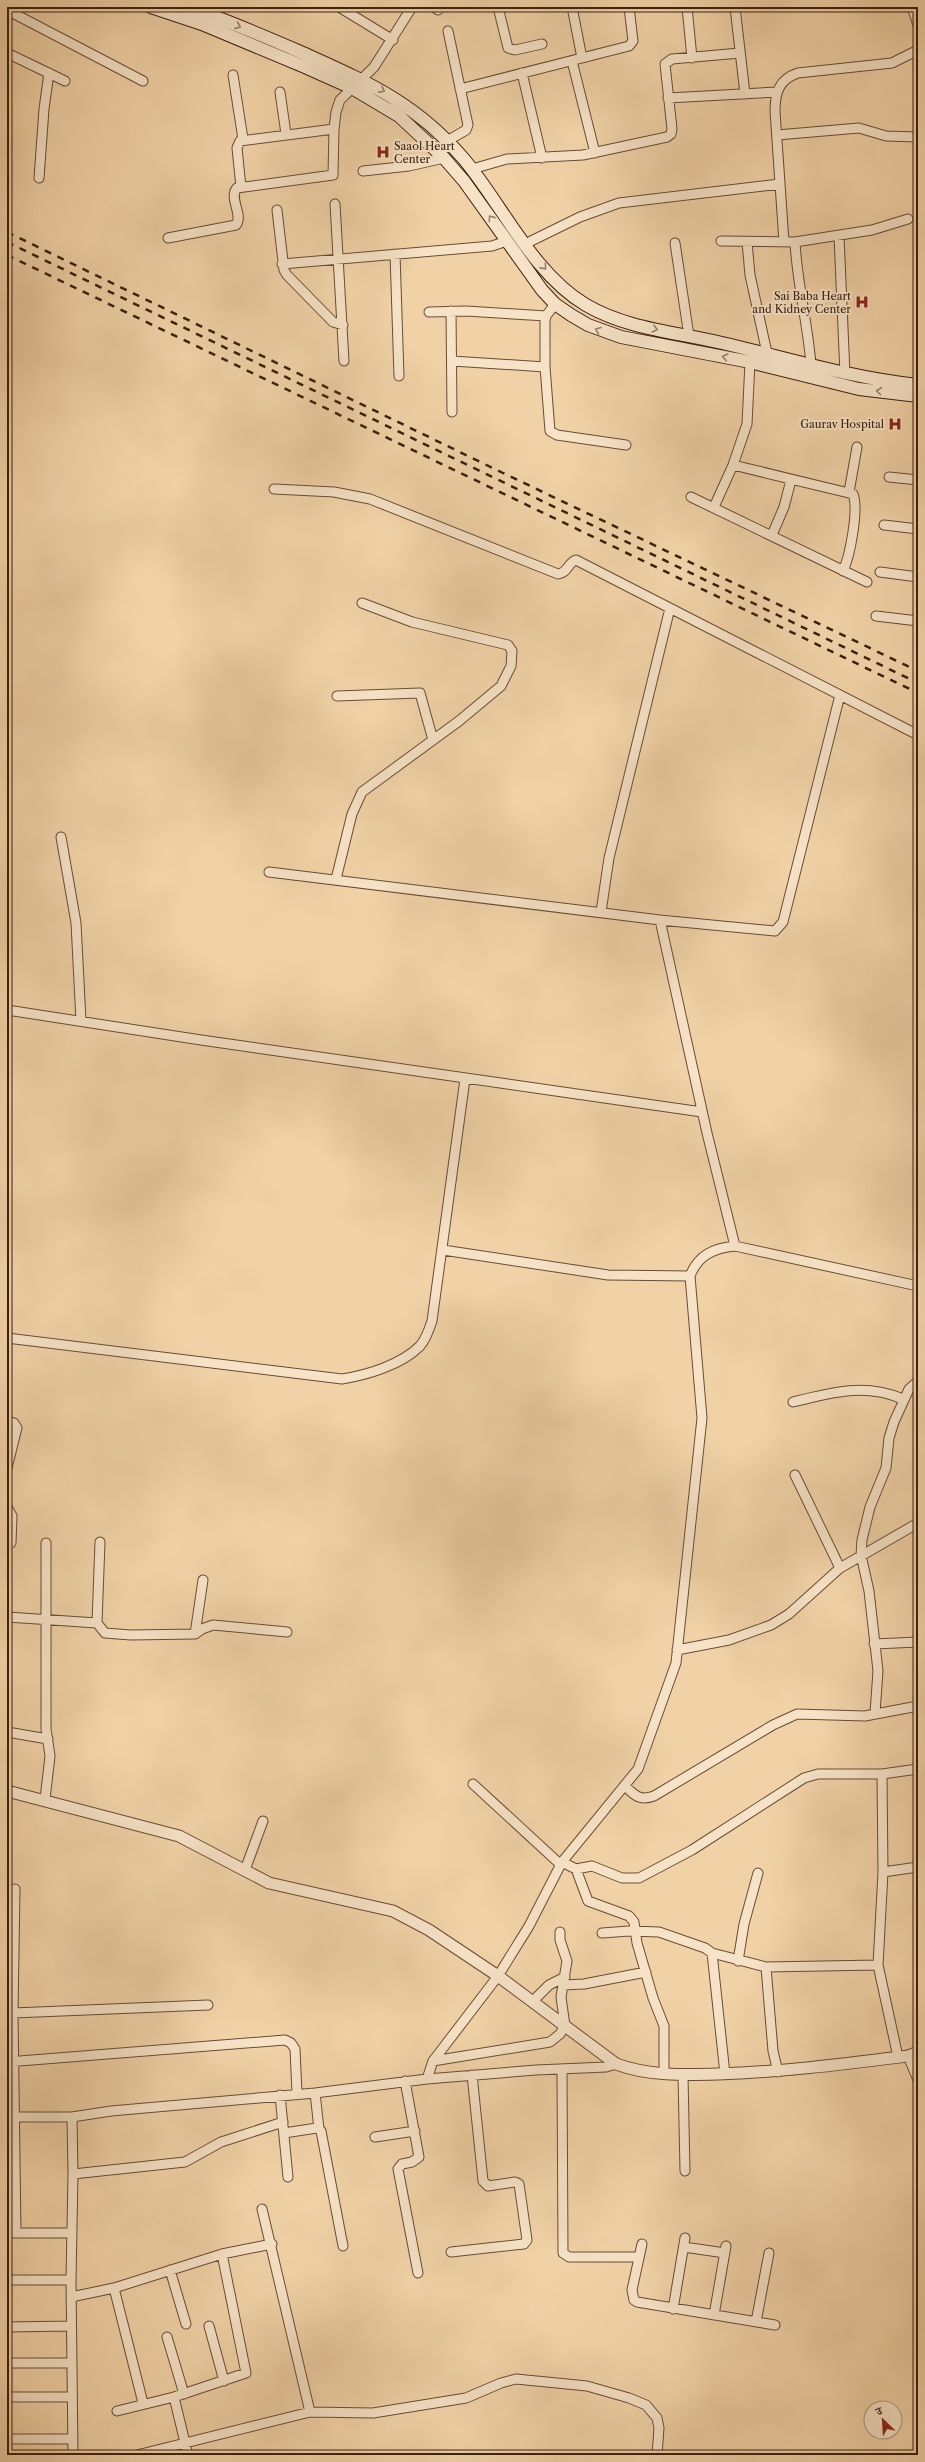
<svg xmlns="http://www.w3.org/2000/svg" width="925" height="2462" viewBox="0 0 925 2462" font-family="'Libre Caslon Text','Noto Serif Devanagari',serif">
  <rect width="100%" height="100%" fill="#f1d2a7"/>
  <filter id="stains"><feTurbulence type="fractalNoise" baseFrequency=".005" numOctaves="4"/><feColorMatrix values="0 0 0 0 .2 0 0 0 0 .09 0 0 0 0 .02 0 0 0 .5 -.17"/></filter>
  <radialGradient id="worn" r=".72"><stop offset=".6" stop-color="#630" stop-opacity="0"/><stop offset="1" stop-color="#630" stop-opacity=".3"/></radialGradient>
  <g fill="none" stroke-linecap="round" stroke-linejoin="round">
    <g stroke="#684c36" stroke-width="11">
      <path id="minor" d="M339,7L393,40
        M434,7L438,10
        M498,7L508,48L515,50L542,44
        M572,7L582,58
        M687,7L692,58
        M735,7L745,94
        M912,7L918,25
        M7,10L143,81
        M7,53L65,81
        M572,61L595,153
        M522,73L542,158
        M233,75L243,139
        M460,89L629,46L633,41L629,7
        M280,92L286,134
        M668,98L777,92
        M777,135L859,128L886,136L918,137
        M447,141L466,130L468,125L448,31
        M472,169L507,159L583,155L667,137L671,134L672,129L665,64L672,59L740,53
        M363,171L409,166L444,158
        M39,178L44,109L49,73
        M241,187L237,148L240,141L334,129
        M335,204L344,361
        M277,210L284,270L287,275L333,322L343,325
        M839,236L845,374
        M168,238L236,225C244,215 228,198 237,188L333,175L334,129L336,112L340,100L374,67L412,7
        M721,241L795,242L872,230L908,219
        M747,242L750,275L767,353
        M784,242L775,111C775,93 779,79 798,73L892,63L918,50
        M795,242C797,284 808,324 811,365
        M675,243L689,336
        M525,244L580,217L619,203L780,184
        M395,254L399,376
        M282,264L492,246L507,241
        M555,304L546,316L545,321V367L550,431L557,435L626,445
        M451,311L452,412
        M429,312L466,311L546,316
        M452,361L545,367
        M733,465L853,494C859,509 850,556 843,571
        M889,477L918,480
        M274,489L334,492L370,499L558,574C568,573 568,562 576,560L918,735
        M849,492L857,447
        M691,497L867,582
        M714,507L733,465L747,424L750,362
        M884,525L918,529
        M772,535L784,507L791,480
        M880,572L918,577
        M876,616L918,621
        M337,696L420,693L433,740
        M61,837L76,923L81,1021
        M269,872L660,920L775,931L783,922L840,695
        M336,879L352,814L362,792L459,721L501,686L511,666L512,651L508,645L412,622L362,603
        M601,912L609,858L670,608
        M660,920L707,1133L735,1246
        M7,1010L201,1040L702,1112
        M443,1250L608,1275L690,1276
        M7,1338L342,1379C367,1375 401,1365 420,1346C426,1339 429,1330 432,1321L465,1079
        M793,1402C832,1392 865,1383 903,1399
        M7,1421L14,1423L17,1428L7,1468
        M795,1475L840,1568
        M7,1507L12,1516L11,1543
        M7,1617L97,1623L105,1633L131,1635L195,1634L202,1629L213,1625L287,1632
        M97,1623L100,1542
        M195,1634L203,1580
        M874,1644L918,1642
        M677,1650L729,1640L771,1625L789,1614L840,1568L918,1523
        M875,1713L878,1671L869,1591L861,1555L862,1540L870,1507L886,1468L889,1438L894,1422L909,1389L918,1381
        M7,1732L48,1739
        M882,1774L883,1872L878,1965L898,2057
        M473,1784L561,1865
        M625,1786C635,1796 640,1801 654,1796L773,1725L797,1714L865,1716L918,1706
        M45,1799L50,1756L46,1729V1543
        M562,1862L576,1869L592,1866L622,1878H639L692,1850L804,1778L818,1774H882L918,1769
        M576,1869L588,1901L629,1916L634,1922L637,1943L653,1998L664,2026V2073
        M245,1870L263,1821
        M883,1872L918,1867
        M15,1889L13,2013L16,2233
        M602,1933L629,1931L659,1932L705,1948L712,1953L766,1967L878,1965
        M712,1953L725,2074
        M738,1961L744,1924L758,1873
        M766,1967L773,2051L778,2072
        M563,1985L584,1984L646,1972
        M532,2002L549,1985L565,1977
        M13,2013L208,2005
        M908,2056L918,2080
        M433,2061L550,2042L560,2034L565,2026L561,1997L567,1961L560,1940V1932
        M7,2062L285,2040L291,2043L295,2049L297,2093
        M562,2069L563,2253L569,2257H639
        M683,2075L685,2171
        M427,2079L433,2061L498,1976L529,1926L562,1862L638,1769L676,1663L702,1418L690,1276C698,1255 714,1248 735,1246L918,1286
        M405,2081L419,2157L412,2162L402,2164L398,2169L418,2273
        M315,2093L319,2129
        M280,2095L288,2177
        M7,2117H72L111,2111L315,2093L427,2079L536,2070L606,2067L616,2064
        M72,2117L73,2174L71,2280L73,2455
        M284,2133L317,2128L321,2131L343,2246
        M375,2137L415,2131
        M73,2174L185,2162L221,2142L283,2122
        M262,2209L310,2412
        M7,2233H71
        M642,2244L632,2290L634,2300L637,2302L775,2325
        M684,2247L725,2253
        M451,2252L524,2244L527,2240L519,2184L515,2182L488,2186L483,2181L472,2075
        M170,2270L186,2324
        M7,2280H71
        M114,2288L143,2403
        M71,2297L114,2288L222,2254L272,2244
        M673,2309L685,2238
        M714,2315L726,2246
        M756,2322L769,2253
        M209,2326L224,2381
        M7,2327L71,2326
        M167,2337L184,2394
        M7,2363H72
        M7,2397H72
        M174,2397L188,2455
        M117,2411L174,2397L246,2373L222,2254
        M7,2439H73
        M137,2455L310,2412L373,2413L466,2398L501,2383L516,2379L587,2386L629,2398L646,2405L657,2418L659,2428L657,2455"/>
    </g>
    <g stroke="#684c36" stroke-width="13">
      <path id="tertiary" d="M7,1791L179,1836L269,1883L393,1911L429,1930L498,1976L616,2064C648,2076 684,2075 718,2074C782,2072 844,2064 908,2056L918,2052"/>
    </g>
    <g stroke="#3a2011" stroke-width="14">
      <path id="secondary" d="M151,7L202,24L305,67L352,88L399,116L444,158L464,181L542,290L555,304L571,315L588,325L621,337L750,362L859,389L918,396
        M188,7C227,20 266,37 303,53C367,82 416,103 463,158C502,204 532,273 586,305C627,329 676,332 722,343C787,358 851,378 918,385"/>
    </g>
    <use href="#minor" stroke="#f6e2c6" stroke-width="9"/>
    <use href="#tertiary" stroke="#f6e2c6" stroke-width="11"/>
    <use href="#secondary" stroke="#f6e2c6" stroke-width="12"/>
    <path stroke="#3a2011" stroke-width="2.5" stroke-dasharray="7 7" stroke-linecap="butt" d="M7,232L503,473L918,671
      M7,242L918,683
      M7,255L918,693"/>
  </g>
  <defs><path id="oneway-chevron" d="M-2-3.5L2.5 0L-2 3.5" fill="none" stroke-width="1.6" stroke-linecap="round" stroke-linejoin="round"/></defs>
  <g stroke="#98816c">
    <use href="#oneway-chevron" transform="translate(238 26) rotate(22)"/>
    <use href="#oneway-chevron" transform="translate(382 90) rotate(28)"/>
    <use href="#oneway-chevron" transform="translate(491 218) rotate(-125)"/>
    <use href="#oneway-chevron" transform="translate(544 267) rotate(48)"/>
    <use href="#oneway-chevron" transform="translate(655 329) rotate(13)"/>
    <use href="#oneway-chevron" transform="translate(598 330) rotate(-157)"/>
    <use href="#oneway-chevron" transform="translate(725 357) rotate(-168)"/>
    <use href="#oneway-chevron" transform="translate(879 391) rotate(-173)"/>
  </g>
  <defs>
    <g id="hospital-bare" transform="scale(1.08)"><path d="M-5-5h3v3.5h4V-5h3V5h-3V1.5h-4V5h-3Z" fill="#8f2418" stroke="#f6e2c6" stroke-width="2.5" paint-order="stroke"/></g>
  </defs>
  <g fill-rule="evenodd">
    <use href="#hospital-bare" x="383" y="152"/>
    <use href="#hospital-bare" x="862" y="302"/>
    <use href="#hospital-bare" x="895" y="424"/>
  </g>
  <g text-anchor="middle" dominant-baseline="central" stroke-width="4" stroke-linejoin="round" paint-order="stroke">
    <g font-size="11" fill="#3a2011" stroke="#f6e2c6" text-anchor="end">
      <text x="394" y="146" text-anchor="start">Saaol Heart<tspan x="394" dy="13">Center</tspan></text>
      <text x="851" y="296">Sai Baba Heart<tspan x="851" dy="13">and Kidney Center</tspan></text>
      <text x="884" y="424">Gaurav Hospital</text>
    </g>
  </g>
  <rect width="925" height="2462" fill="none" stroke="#f1d2a7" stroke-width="24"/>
  <rect x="8" y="8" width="909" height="2446" fill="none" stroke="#3a2011" stroke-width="2"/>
  <rect x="12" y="12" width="901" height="2438" fill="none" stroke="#3a2011"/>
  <g transform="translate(883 2420) rotate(335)"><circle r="19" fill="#f6e2c6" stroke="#ab947e"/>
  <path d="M0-3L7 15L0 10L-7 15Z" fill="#8f2418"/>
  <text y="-6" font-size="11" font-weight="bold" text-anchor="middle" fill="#3a2011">उ</text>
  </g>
  <rect width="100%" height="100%" filter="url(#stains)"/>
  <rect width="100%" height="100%" fill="url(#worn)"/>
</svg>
